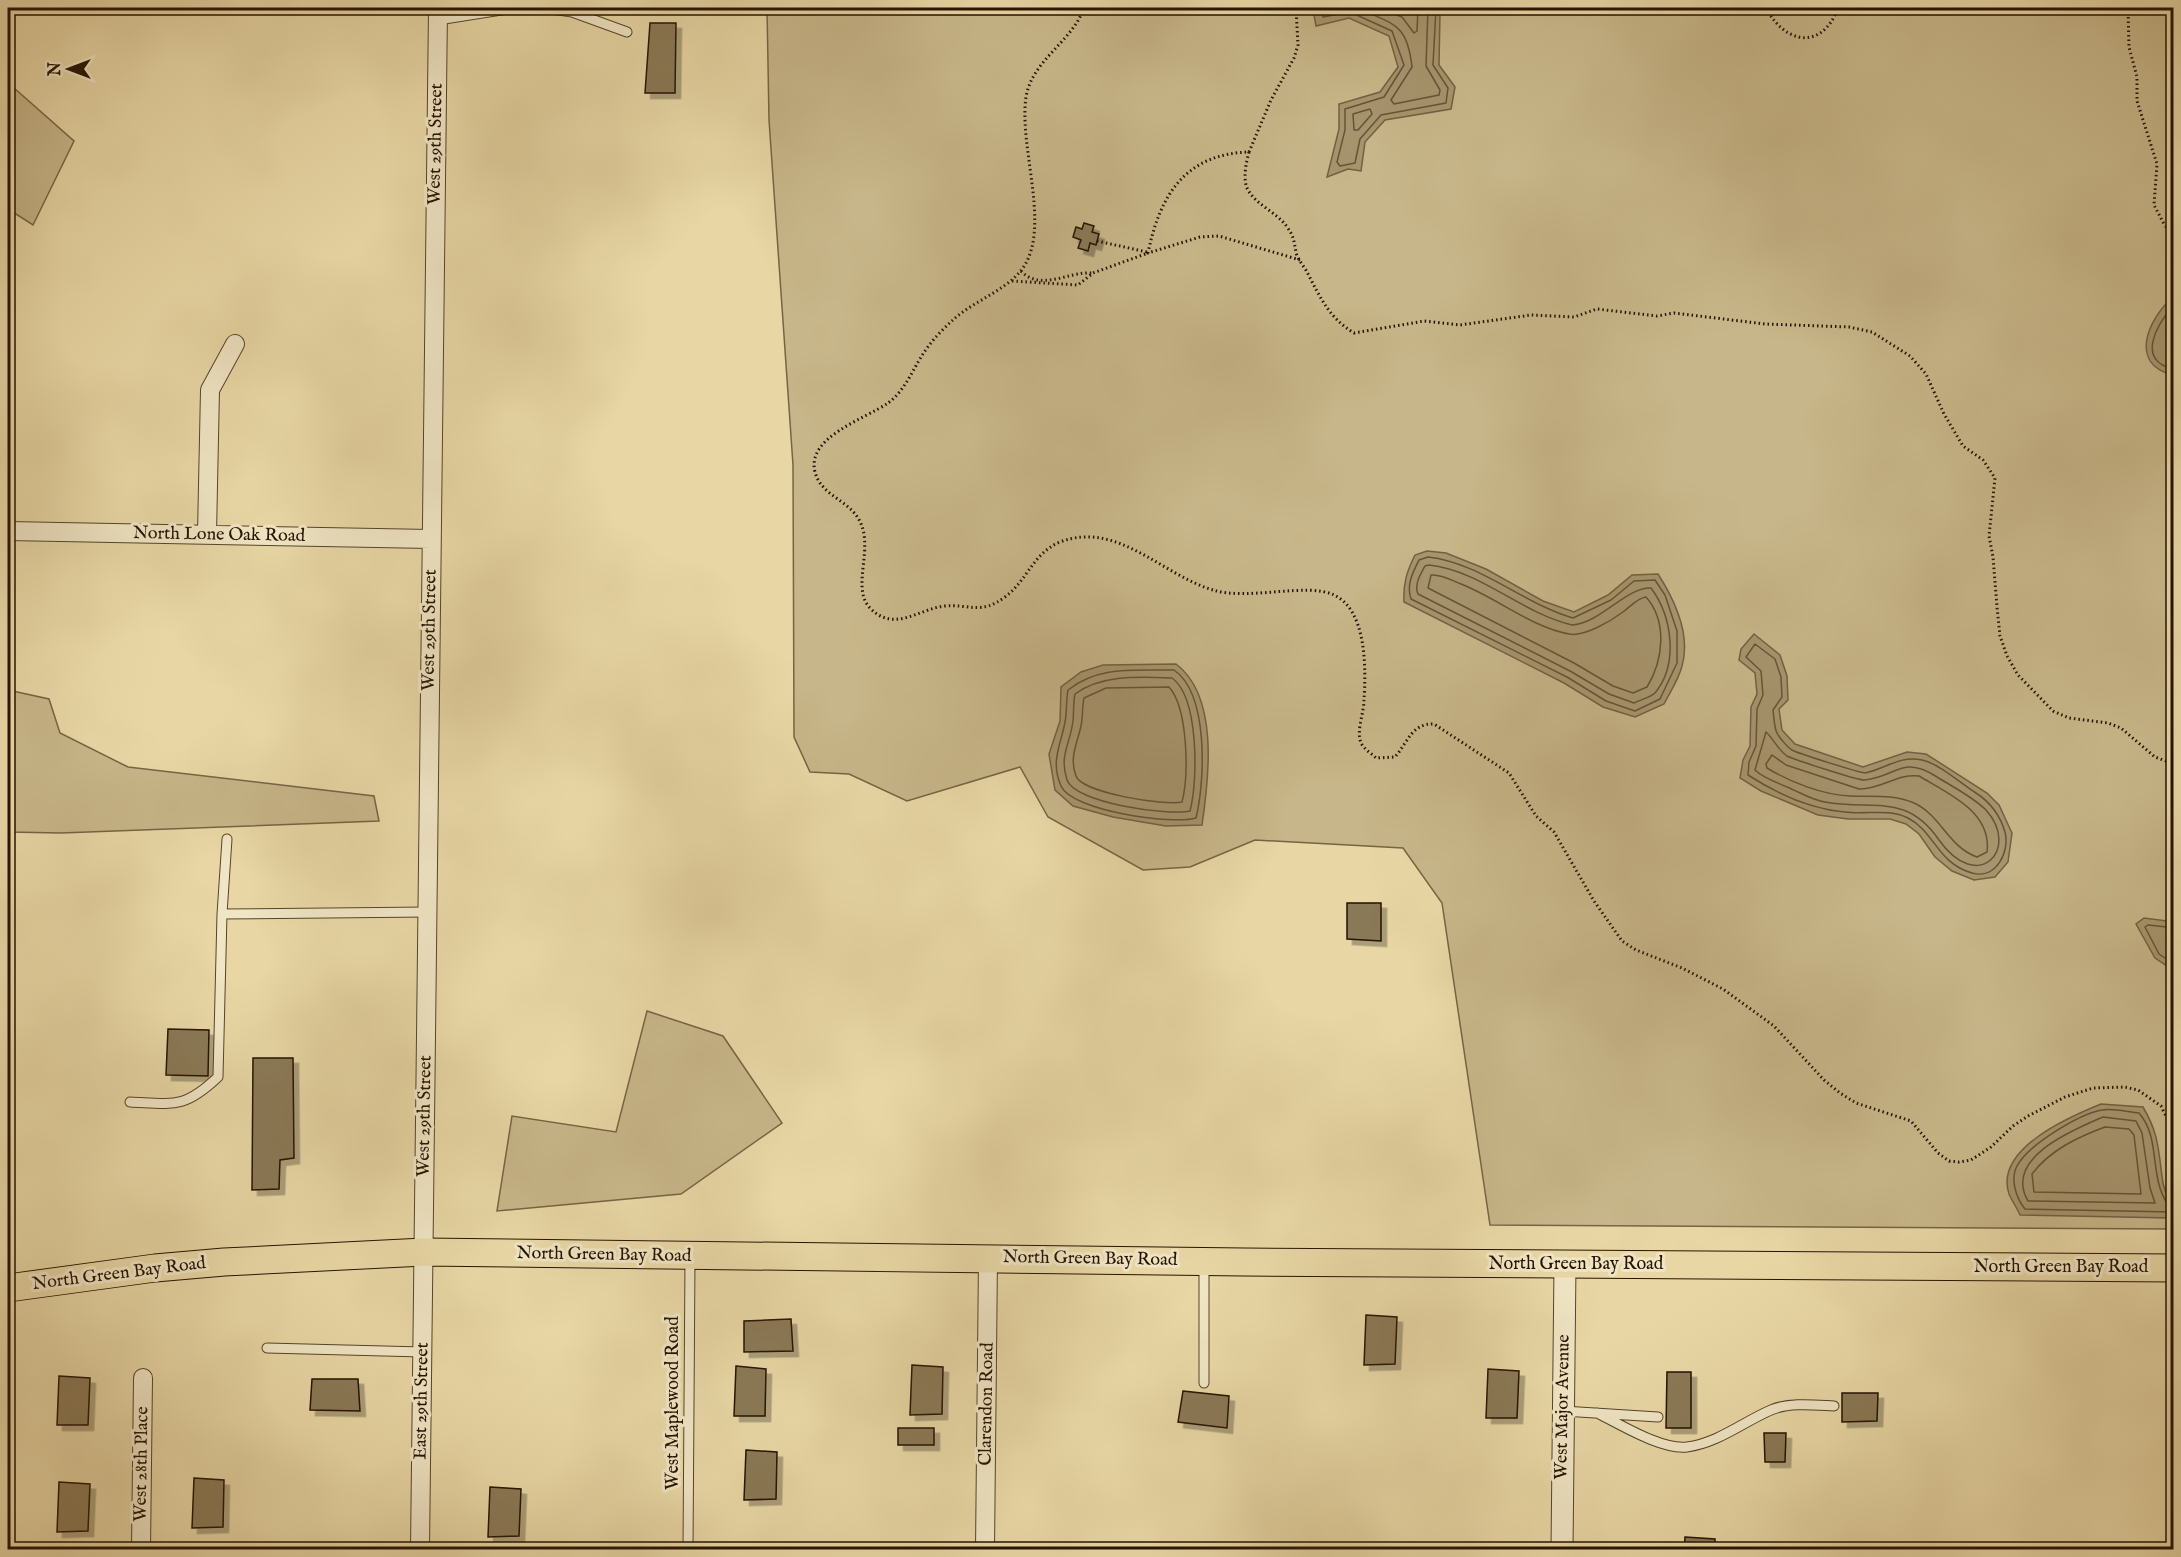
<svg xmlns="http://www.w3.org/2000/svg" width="2181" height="1557" viewBox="0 0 2181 1557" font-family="'IM FELL English',serif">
  <defs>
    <filter id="shadow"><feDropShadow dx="5.5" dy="5.5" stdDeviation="0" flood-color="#0004"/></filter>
  </defs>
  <rect width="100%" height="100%" fill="#e8d7a5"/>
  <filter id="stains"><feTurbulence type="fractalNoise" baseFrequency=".00333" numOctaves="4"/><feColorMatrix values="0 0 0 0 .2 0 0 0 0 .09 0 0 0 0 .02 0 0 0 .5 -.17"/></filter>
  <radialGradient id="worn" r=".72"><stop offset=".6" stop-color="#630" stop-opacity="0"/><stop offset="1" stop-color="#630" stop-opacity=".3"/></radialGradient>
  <path fill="#c7b689" stroke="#766444" stroke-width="1.5" d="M8,8H19L12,14L14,88L74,141L33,225L8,209Z
    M767,8H2173V1229L1490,1225L1442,903L1403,848L1255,840L1190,867L1143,870L1048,817L1020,767L907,801L849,774L810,772L794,737L793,465L769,120Z
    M8,690L49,699L60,733L128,767L374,796L379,821L61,833L8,832Z
    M647,1011L723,1036L782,1123L681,1194L497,1211L512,1116L616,1132Z"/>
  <path fill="#a6946d" stroke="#726041" stroke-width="1.5" d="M1317,8H1443L1440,14L1439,65L1455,87L1451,109L1385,120L1365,142L1361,171L1348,169L1327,177L1339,129V104L1380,92L1398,67L1389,36L1349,18L1316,26L1314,15Z
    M2173,297V375C2128,364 2148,319 2173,297Z
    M1427,551L1446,553L1486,569L1543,601L1574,612L1608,595L1632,575L1658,574C1674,599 1691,635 1682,666C1679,679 1670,692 1664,704L1635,717L1603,707L1564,683L1404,602C1403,583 1407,571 1415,555Z
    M1754,634L1780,655L1787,676L1788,700L1779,709L1782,730L1795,744L1863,767L1907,752L1926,754L1987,793L1999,805L2012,833L2008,862L1995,877L1974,880L1952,871L1935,857L1919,834L1906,824L1890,819H1848L1818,815L1761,791L1740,778L1743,760L1750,746L1751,707L1757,694L1755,673L1739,660L1741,649Z
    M1176,664C1219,696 1209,778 1202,825L1166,826L1113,817L1073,806L1055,790L1049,754L1060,721L1061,687L1081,672L1103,665Z
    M2173,915V970L2155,958L2136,924L2144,918L2167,921Z
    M2101,1104L2143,1107C2160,1136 2158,1151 2163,1183C2166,1198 2172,1198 2172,1218L2020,1215C2017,1208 2012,1201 2009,1194C1994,1149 2069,1117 2101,1104Z"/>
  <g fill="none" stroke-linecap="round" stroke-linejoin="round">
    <path stroke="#665436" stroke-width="1.5" d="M1322,8L1323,17L1350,12L1392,31L1404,65L1384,97L1345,109V130L1337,162L1340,166L1355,163L1360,139L1381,115L1446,103L1448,88L1433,65L1436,8
      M1358,8C1393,25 1407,22 1412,67L1391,100L1394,104L1439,95L1440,90L1426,66L1428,8
      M1379,8L1402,17L1414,33L1417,31L1418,8
      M1370,109L1372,114L1358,130H1354L1353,114Z
      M2174,305C2157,324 2135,361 2174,369
      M1428,557C1481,563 1522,603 1573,618L1611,600L1634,581L1655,580L1665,595L1677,631V663L1660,699L1635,711L1606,701L1567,677L1411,599C1406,585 1413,572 1419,560Z
      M1429,565C1482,571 1521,613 1572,625C1601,623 1626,587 1651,588C1672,616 1679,664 1655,693C1651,697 1640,700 1634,703L1609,694L1570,671L1418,594C1414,585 1420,575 1425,566Z
      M1431,575C1441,574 1451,580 1461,584C1497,598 1531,627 1569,634C1584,637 1611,621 1623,612C1630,607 1637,598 1646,597C1668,622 1663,661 1647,687L1633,693L1613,686L1574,663L1428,588Z
      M1755,644L1775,659L1781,677L1782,697L1773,710C1774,717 1774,727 1777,733C1779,737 1787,747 1792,750C1797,753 1860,773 1865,773C1885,769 1900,755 1922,760C1940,764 1960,783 1976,793C1990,802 2000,815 2005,832C2010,852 1996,880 1972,873C1937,863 1935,832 1908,818C1888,808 1866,815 1845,812C1811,809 1776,793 1748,775L1749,762L1756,746L1757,709L1763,695L1761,671L1746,657Z
      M1174,670C1209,694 1205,781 1196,818C1172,825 1072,811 1061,786C1050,761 1061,745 1065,722C1067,712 1066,700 1068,690C1100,665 1135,671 1174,670Z
      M1172,678C1199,697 1198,781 1190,811C1168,816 1075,803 1067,780C1059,755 1070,745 1073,721C1074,712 1073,703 1075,694C1102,674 1140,677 1172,678Z
      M1169,687C1188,708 1189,775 1182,802C1165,806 1082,793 1076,776C1069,758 1077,744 1081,726C1083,717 1082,707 1084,698L1106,688Z
      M1766,732C1773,738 1778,750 1787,756C1793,759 1859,781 1865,780C1897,776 1903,755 1937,777C1953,787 1973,797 1986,810C2021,849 1978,895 1939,840C1906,792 1873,811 1825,802C1812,800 1799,792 1787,787C1776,782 1763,778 1755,770Z
      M1772,755L1786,765L1859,789C1880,790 1898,773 1919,776C1949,794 1992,812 1987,852L1977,857C1947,846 1942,816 1914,803C1893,794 1873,797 1850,796C1823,795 1790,782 1767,768L1766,764Z
      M2174,923L2167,927L2148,925L2145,927L2159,954L2174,964
      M2103,1117L2136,1121L2142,1133L2150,1188L2155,1203L2028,1201C2003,1158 2073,1130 2103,1117Z
      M2105,1127L2129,1129L2134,1135L2141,1194L2034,1192L2032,1174C2050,1150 2078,1137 2105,1127Z
      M2174,1206L2167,1203C2149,1176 2161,1138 2139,1113C2128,1112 2112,1108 2102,1110C2079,1114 2028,1145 2017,1166C2010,1179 2016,1198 2025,1209L2174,1212"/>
  </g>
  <path fill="#8a7956" stroke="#251300" stroke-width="1.5" filter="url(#shadow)" d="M650,23H676L675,93H645Z
    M1084,223L1094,226L1092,232L1099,234L1096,245L1090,243L1088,251L1078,248L1081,240L1073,237L1076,227L1082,229Z
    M1347,903H1381V941L1347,939Z
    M168,1029L209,1030L208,1076L166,1075Z
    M253,1058H293L294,1158L280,1160L279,1189L252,1190Z
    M1366,1315L1397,1317L1395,1364L1364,1365Z
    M791,1319L793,1351L744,1352V1321Z
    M912,1365L943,1367L942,1414L910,1415Z
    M736,1366L766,1369L765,1416H734Z
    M1488,1369L1519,1371L1517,1418H1486Z
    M1667,1372H1691V1428H1666Z
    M59,1376L90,1378L88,1425H57Z
    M312,1379H358L360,1411L310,1410Z
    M1183,1391L1229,1396L1227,1428L1178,1422Z
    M1842,1393H1878L1877,1421L1842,1422Z
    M898,1428H934V1445H898Z
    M1764,1433H1786L1785,1462H1765Z
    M746,1450L777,1452L776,1499L744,1500Z
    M194,1478L224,1480L223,1527L192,1528Z
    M59,1482L90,1484L88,1531L57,1532Z
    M490,1487L521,1489L519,1536L488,1537Z
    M1685,1537L1715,1539V1550H1684Z
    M1041,1545L1072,1547L1071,1550H1041Z"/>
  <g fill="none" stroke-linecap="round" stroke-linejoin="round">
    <g stroke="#564429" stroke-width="11">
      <path id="service" d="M545,8L572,12L627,32
        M438,20L515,8
        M222,914L227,839
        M130,1102C174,1104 184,1109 218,1077L222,914L427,912
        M1204,1263V1383
        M267,1348L423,1352
        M1563,1411L1658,1417
        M1597,1413C1620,1424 1661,1450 1687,1447C1718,1443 1743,1422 1771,1410C1789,1402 1815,1405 1834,1406
        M688,1550L690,1259"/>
    </g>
    <g stroke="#564429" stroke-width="20">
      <path id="minor" d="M8,531L431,539
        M207,534L210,390L235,344
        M141,1550L143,1378
        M420,1550L438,8
        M985,1550L988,1258"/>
    </g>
    <g stroke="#564429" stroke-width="23">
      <path id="tertiary" d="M1562,1550L1565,1264"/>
    </g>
    <g stroke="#251300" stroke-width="29">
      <path id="primary" d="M8,1288L155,1268L224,1262L424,1252L1244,1262L2174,1268"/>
    </g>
    <path stroke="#251300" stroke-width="3" stroke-dasharray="1.5 3" stroke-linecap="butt" d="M1084,8C1072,42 1032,60 1026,97C1019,145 1048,219 1027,261C1014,288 976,299 954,319C944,328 933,339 925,351C913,368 906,390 888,403C865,419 806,437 815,472C821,495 846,499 858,518C876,546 850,587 870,608C894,633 919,609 944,606C970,604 981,615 1005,597C1027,581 1033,553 1060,542C1117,520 1162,575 1213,590C1248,601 1308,582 1334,595C1367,610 1366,669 1364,700C1364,713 1356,731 1361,743C1364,749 1371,753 1376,758L1395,757C1408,742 1412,723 1434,724L1509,773L1536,816L1554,832L1594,901L1622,941L1636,950L1682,968L1723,989L1774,1026L1824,1080L1840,1093L1856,1103L1911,1121L1938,1153L1949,1161L1959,1162L1971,1160L1991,1147L2013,1126L2028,1116L2065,1097L2093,1088L2125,1087L2138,1090L2161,1106L2174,1133
      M1766,8C1785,44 1822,51 1838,8
      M2128,8L2129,47L2137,77V101L2157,164L2154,205L2165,226L2174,231
      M1249,152L1271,100L1294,58L1298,45L1296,8
      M1097,241L1147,252
      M1300,260L1219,236L1200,237L1148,253C1160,195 1185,154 1249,152C1246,163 1243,178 1247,188C1255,205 1277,212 1287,227C1294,236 1294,242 1296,252C1297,259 1304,266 1307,272C1320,297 1329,318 1354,333L1424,321L1460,325L1531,315L1574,317L1597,309L1657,316L1674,313L1765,324L1849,327L1872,332L1910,356L1926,374L1944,414L1963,446L1983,460L1995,478L1989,536L1993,557L1997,607L2000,636L2007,656L2018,675L2053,711L2069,718L2108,723L2121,728L2155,757L2174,764
      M1021,271C1041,292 1069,271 1092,273
      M1012,281L1078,285L1093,273L1148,253"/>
    <use href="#service" stroke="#f0e5c4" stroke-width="9"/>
    <use href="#minor" stroke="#f0e5c4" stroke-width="18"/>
    <use href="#tertiary" stroke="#f0e5c4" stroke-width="21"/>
    <use href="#primary" stroke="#e8d7a5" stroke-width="27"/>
  </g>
  <g text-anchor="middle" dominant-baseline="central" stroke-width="6" stroke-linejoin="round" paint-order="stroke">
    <g font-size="18" fill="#251300" stroke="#f0e5c4">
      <text transform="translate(436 144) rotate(-89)">West 29th Street</text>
      <text transform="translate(219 535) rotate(1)">North Lone Oak Road</text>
      <text transform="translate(430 630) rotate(-89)">West 29th Street</text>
      <text transform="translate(425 1116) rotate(-89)">West 29th Street</text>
      <text transform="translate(604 1255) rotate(1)">North Green Bay Road</text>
      <text transform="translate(1090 1259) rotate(1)">North Green Bay Road</text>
      <text x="1576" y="1264">North Green Bay Road</text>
      <text x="2061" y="1267">North Green Bay Road</text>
      <text transform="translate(119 1274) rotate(-7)">North Green Bay Road</text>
      <text transform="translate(422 1401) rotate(-89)">East 29th Street</text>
      <text transform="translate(673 1403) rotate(-90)">West Maplewood Road</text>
      <text transform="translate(987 1404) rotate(-89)">Clarendon Road</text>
      <text transform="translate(1563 1407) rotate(-89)">West Major Avenue</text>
      <text transform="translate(142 1464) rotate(-89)">West 28th Place</text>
    </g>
  </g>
  <rect width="2181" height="1557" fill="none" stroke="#e8d7a5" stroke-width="30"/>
  <rect x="9" y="9" width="2163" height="1539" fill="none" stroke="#251300" stroke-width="3"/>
  <rect x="15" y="15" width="2151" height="1527" fill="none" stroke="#251300" stroke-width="1.5"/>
  <g transform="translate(69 69) rotate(270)" stroke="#f0e5c4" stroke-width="4.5" paint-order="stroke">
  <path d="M0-4.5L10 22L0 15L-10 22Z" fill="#251300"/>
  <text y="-9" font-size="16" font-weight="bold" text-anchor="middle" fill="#251300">N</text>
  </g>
  <rect width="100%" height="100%" filter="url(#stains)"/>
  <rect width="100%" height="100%" fill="url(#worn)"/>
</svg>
